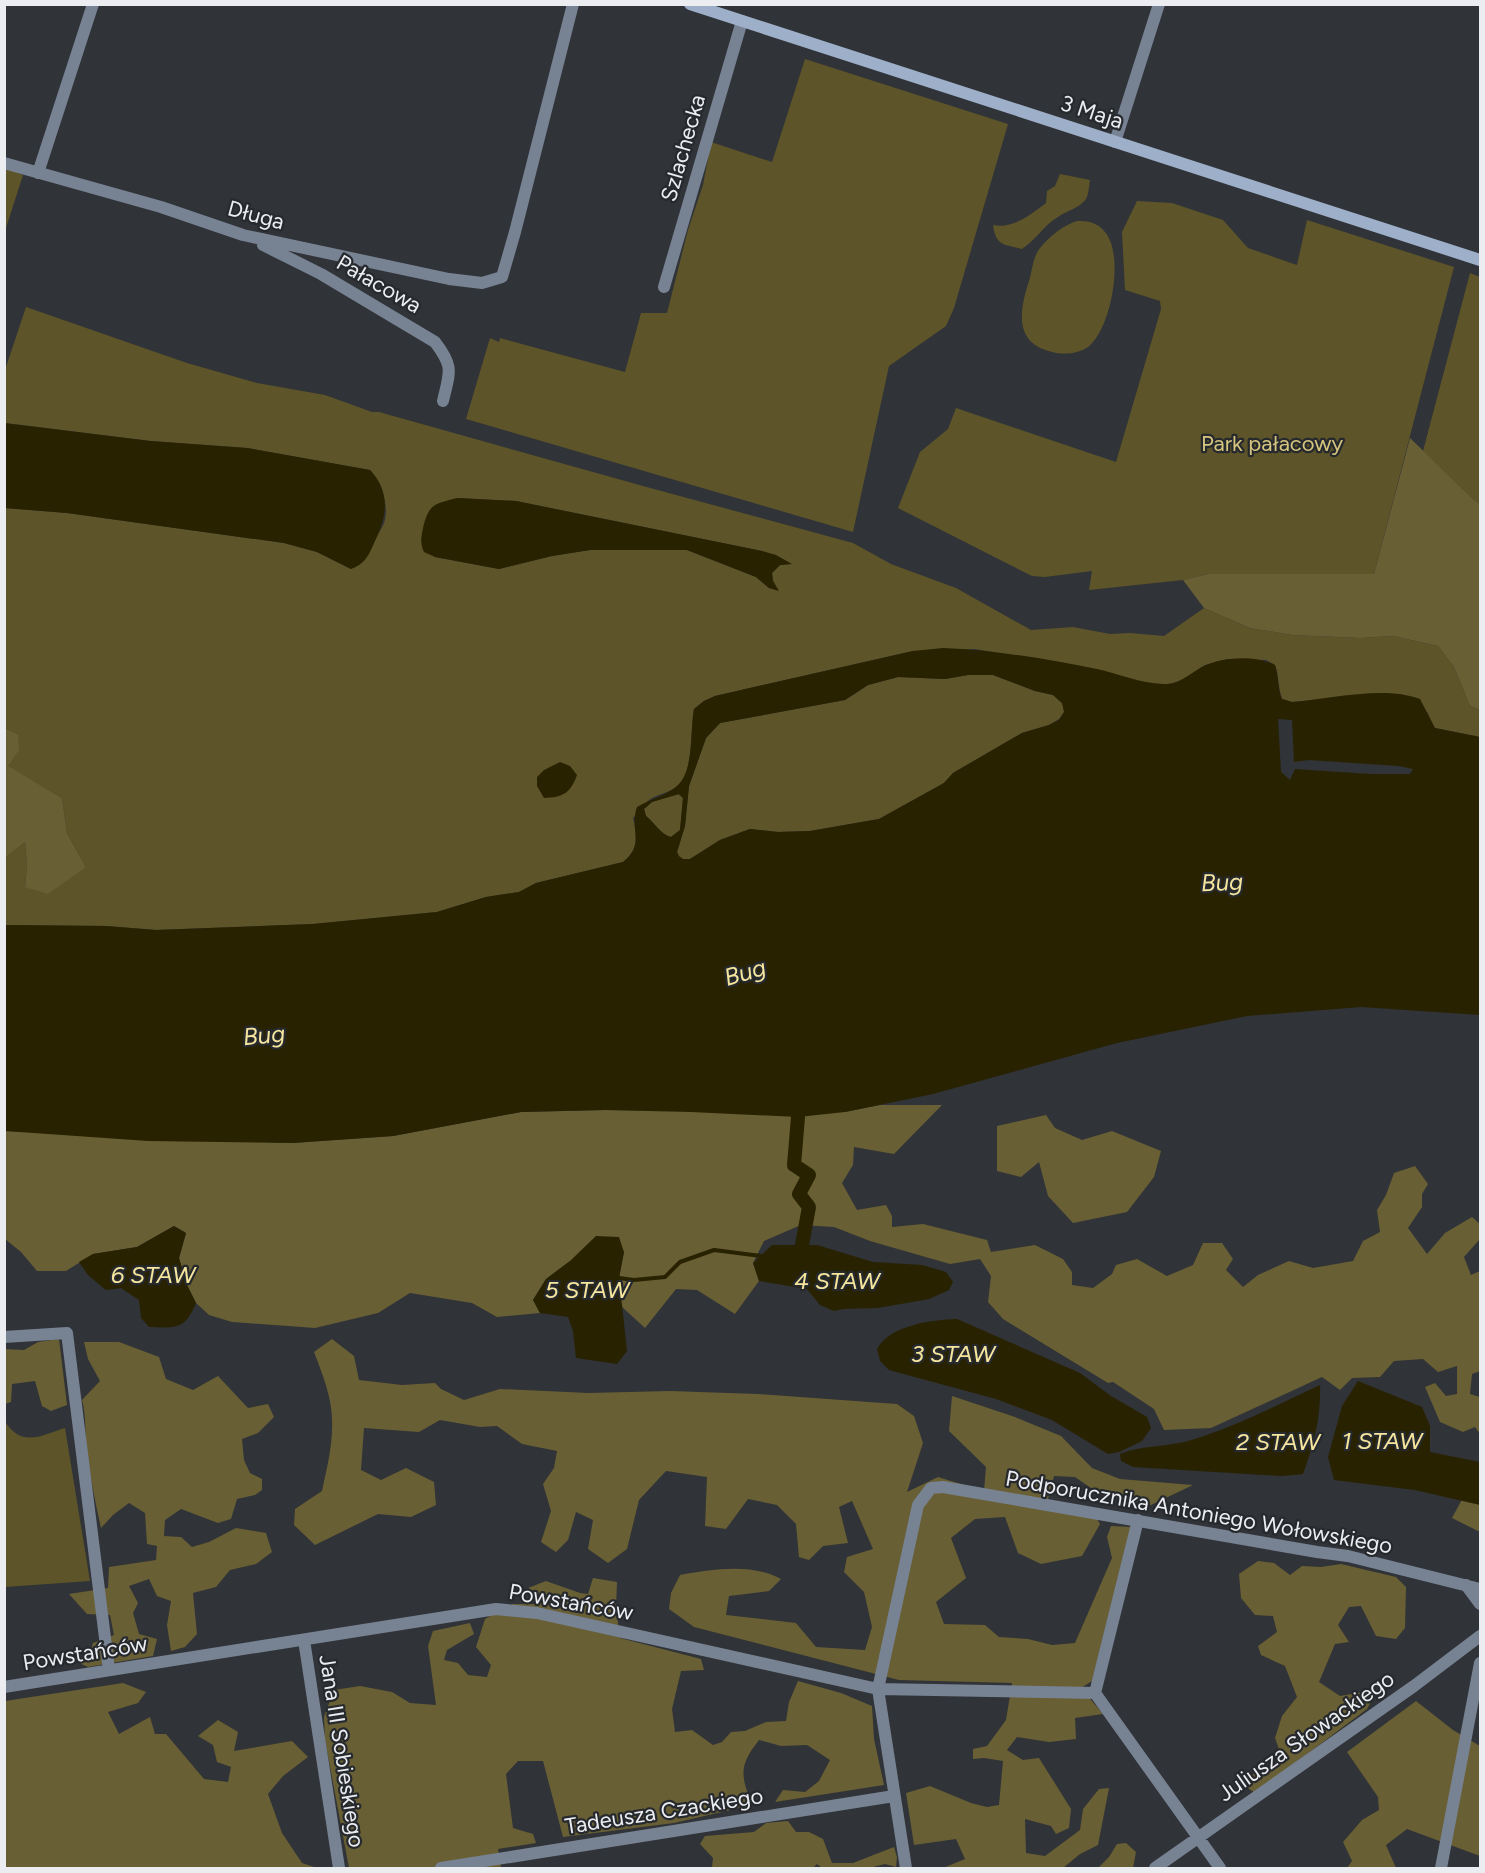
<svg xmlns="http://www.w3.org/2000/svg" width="1485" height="1873" viewBox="0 0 1485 1873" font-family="Figtree,sans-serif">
  <rect width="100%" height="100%" fill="#303337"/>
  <path fill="#5d5429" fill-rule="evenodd" d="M805,59L1008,124L954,308L946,326L889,366L853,532L466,419L490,338L499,342L500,338L625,372L641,313H667L688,230L703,185L711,142L772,162Z
    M5,168L23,175L5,231Z
    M1060,174L1090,180C1089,185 1089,194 1086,199C1080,208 1066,211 1058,217C1044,225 1036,240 1022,249C1003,244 996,246 993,225C1013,229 1030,215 1046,203L1047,191L1055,186Z
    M1137,201L1172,203L1223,220L1248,248L1297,265L1307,220L1454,267L1374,574H1208L1183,580L1089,590L1092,571L1045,577L1032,576L898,508L920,452L948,429L956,408L1116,462L1161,309L1160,301L1125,290L1122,232Z
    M1077,221C1088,221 1097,222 1105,232C1125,255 1111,330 1088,347C1078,354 1063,355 1052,352C1012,343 1020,308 1030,278C1032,269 1034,255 1040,248C1050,236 1062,226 1077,221Z
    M1470,273L1480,277V504L1473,499L1423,451Z
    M26,307L187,363L257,383L325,395L372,412H379L643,486L853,543L891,564L956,588L1031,630L1073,627L1110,634L1130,633L1164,636L1204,608L1250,628L1292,635L1360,638L1393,636L1438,646L1454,667L1470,706L1480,710V737L1435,728L1431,725L1428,713L1372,694L1292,702L1282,699C1278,687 1279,676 1275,665L1266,660L1227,659L1205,665L1180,681L1166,685L1141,682L1100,670L975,649L913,651L715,696L704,701L694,709C690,730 694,772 678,786C669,793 657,794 649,800C643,805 638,813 633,818C637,837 639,849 623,862L536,883L519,892L486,897L437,912L313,924L156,930L106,926L5,925V858L25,842L27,865L25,887L86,867L67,833L62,798L7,766L18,734L5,728L4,508L67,513L284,543L317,552L351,569C359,558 380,534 384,523C390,507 381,481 370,470L247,448L151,441L5,423V370ZM457,498L516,501L762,551L791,564L780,565L772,573L773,581L778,590L769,588L756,577L687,550H590L552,556L499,569L435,557Z
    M968,675H993L1035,691L1053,695L1062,703L1065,711L1059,719L1049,725L1022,733L953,773L944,783L879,819L810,831L778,832L750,829L720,840L690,859H683L679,857L677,852L685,826L689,786L706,738L720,723L845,700L868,685L898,677L945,679Z
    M678,794L683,798L680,830L671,837C661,835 654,822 646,816L644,809L652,802Z
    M4,1420C21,1448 40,1436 65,1428L90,1581L5,1587Z"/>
  <path fill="#695f34" d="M1410,438L1473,499L1480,504V710L1470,706L1454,667L1438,646L1393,636L1360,638L1292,635L1250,628L1204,608L1183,580L1208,574H1374Z
    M5,728L18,734L19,750L8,766L62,798L67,833L86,867L48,894L25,887L27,865L25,842L5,858Z
    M880,1105H942L894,1154L854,1147L853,1165L842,1183L857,1210L886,1205L892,1216V1227L923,1224L987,1240L991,1252L1035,1245L1063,1259L1072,1272V1285L1093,1288L1112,1274L1116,1265L1137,1259L1167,1276L1193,1265L1203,1243H1222L1233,1259L1226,1270L1243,1287L1258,1275L1289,1261L1313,1268L1353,1261L1363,1241L1380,1232L1377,1210L1386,1195L1394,1173L1415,1166L1428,1184L1422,1194V1207L1408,1228L1427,1254L1445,1233L1472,1217L1480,1224V1239L1464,1257L1471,1275L1480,1271V1371L1472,1374L1470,1394L1480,1397V1434L1475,1427L1463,1432L1440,1422L1425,1387L1435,1383L1446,1396L1457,1394V1366L1438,1372L1423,1359L1394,1361L1380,1377L1352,1378L1340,1390L1322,1377L1211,1428L1164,1430L1154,1409L1113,1382L1108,1383L1003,1319L988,1302L991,1276L980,1259L950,1264L870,1241L834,1227L801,1225L764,1241L753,1263L759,1281L735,1314L697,1290L676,1289L645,1328L621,1306L619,1278L624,1252L570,1261L546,1279L533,1300L540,1313L497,1317L472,1303L410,1293L378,1313L315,1328L232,1322L209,1315L196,1303L187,1285L179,1258L186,1233L174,1226L137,1247L93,1254L66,1271H37L21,1252L5,1239L4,1131L292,1143L393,1136L521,1112L605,1110L845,1112Z
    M1046,1115L1055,1128L1082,1140L1112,1131L1161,1151L1154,1177L1127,1212L1073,1223L1048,1196L1039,1162L1021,1177L997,1171V1126Z
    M59,1339L67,1405L51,1411L42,1406L35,1381L12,1384L11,1402L5,1404L4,1349L24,1350L38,1342Z
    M332,1339L354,1356L359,1380L402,1385L435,1383L441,1389L464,1400L500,1389L588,1393L670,1391L758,1394L897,1404L914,1416L923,1443L907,1492L938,1477L984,1491L986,1467L949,1431L952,1396L1015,1417L1061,1436L1092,1468L1120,1479L1193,1485L1151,1505L1101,1495L1075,1477L1054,1476L1047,1503L1094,1514L1100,1524L1082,1556L1041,1564L1018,1553L1005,1517L975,1519L951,1538L966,1578L936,1602L944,1624L985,1625L999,1637L1028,1639L1052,1645L1075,1643L1112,1558L1107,1537L1111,1526L1131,1527L1092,1681L1081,1688L1103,1714L1075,1718L1076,1739L1049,1742L1017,1737L1007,1750L1023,1760L1039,1758L1071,1809L1069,1828L1056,1834L1051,1826L1025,1819L1026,1853L1045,1856L1080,1830L1083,1809L1099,1789L1109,1788L1098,1845L1080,1854L1063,1868H943L965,1859L956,1839L914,1845L906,1793L930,1786L971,1803L987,1807L999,1805L1003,1761L984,1758L973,1759V1749L987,1746L1006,1720L1012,1683L899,1680L694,1627L669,1609L671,1593L680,1575C712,1569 752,1563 781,1579L769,1591L729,1596L726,1615L796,1623L816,1647L865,1650L872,1627L864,1592L844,1572L847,1557L873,1549L852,1501L839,1507L848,1543L823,1546L809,1560L799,1557L796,1524L777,1505L748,1499L726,1529L705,1526L707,1477L666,1471L639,1500L627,1549L608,1563L588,1549L593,1520L576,1512L568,1540L556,1552L541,1542L551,1511L543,1484L554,1468L557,1451L522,1444L497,1426L480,1427L440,1420L419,1432L364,1428L361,1470L381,1480L406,1468L434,1482L436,1505L411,1517L378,1514L315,1545L294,1525L295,1509L322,1491C327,1468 333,1444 332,1420C332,1397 322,1373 314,1352Z
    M84,1342H119L159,1357L166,1379L193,1390L218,1376L248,1408L268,1404L274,1417L258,1433L242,1439L244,1460L250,1473L262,1479V1490L255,1495L237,1499L231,1519L218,1523L181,1509L165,1520L164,1536L181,1537L192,1547L209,1542L236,1528L266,1533L272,1552L256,1564L230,1570L216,1587L193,1593L197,1634L185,1647L171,1651L167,1625L171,1601L157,1596L149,1579L129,1586L138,1603L133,1613L139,1634L157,1639L153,1656L88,1667L79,1663L90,1652L93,1643L114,1635L110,1615L87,1614L69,1594L108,1588L109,1567L156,1560L157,1546L147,1544L145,1513L129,1503L113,1515L101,1528C95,1500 89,1472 86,1443C85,1428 86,1415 82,1400L100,1381L88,1359Z
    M1467,1490L1480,1496V1532L1452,1518Z
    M1258,1561L1274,1563L1290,1575L1302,1566L1321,1567L1341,1564L1396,1577L1406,1587L1405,1628L1396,1639L1376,1636L1361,1606L1349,1607L1338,1625L1349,1642L1335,1644L1319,1682L1340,1696L1368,1691L1373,1698L1367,1709L1255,1793L1248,1788L1250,1776L1282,1758L1275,1738L1282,1716L1297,1697L1285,1666L1261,1655L1258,1646L1277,1632L1273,1616L1255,1615L1241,1598L1239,1574Z
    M593,1578L617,1582L616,1608L620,1638L701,1659L704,1670L681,1671L672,1709L675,1732L692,1730L713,1745L722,1742L731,1732L745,1731L766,1722L786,1721L789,1702L798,1681L841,1693L872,1706L874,1739L884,1785L775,1802L783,1790L805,1792L819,1781L830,1760L807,1745L781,1746L759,1740C738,1767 741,1775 752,1805L674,1823L563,1837L543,1761H518L506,1774L513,1828L533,1834L536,1843L498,1849L501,1868H349L325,1740L324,1717L334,1690L360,1686L392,1692L410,1703L436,1705L428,1646L433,1631L470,1623L474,1634L447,1650L444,1660L458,1663L468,1675L487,1677L491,1665L476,1647L485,1619L512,1604H536L541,1598L528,1588L546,1581L580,1593L588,1594Z
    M123,1683L146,1692L138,1703L108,1712L119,1734L150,1717L155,1734H166L204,1779L228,1782L231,1767L217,1762L213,1745L198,1736L218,1720L238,1732L234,1751L292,1741L308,1757L283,1776L268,1794L282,1833L302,1863L317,1868H5V1701Z
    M1416,1701L1453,1730L1480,1746V1856L1407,1829L1386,1845L1396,1868H1347L1352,1861L1343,1842L1362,1820L1379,1810L1378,1797L1347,1752Z
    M788,1821L796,1832H809L823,1839L832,1863H853L894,1847L897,1857L896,1867L885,1864L869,1868H822L817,1864L813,1868H712L713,1858L700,1844L705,1836L754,1832L766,1823Z
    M1126,1843L1136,1852L1133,1868H1098L1109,1857L1117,1844Z"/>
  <path fill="#292201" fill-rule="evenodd" d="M4,423L150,441L247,448L370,470C391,492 387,517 375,541C369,555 365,564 351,569L317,552L284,543L67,513L5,508Z
    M457,498L516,501L762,551L776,555L792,564L780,565L772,573L773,581L779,591L769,588L756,577L687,550H590L552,556L499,569L435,557L424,552C420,543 421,538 423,528C429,503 435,504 457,498Z
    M943,648C995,650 1046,659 1097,669C1119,674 1140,683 1163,684C1180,685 1190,673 1204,666C1224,657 1255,655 1275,665C1279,676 1277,687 1282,699L1292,702C1330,699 1384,685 1420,699L1435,728L1480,737V1015L1361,1007L1247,1016L1117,1043L933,1094L845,1112L798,1117L691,1112L605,1110L521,1112L393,1136L292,1143L148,1141L5,1131V925L106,926L156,930L313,924L437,912L486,897L519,892L536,883L623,862C646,844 629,830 637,807C650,799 669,795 679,784C694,768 690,730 694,709L704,701L715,696L913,651ZM968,675H993L1035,691L1053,695L1062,703L1064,712L1059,720L1049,725L1022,733L953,773L944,783L879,819L810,831L778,832L750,829L720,840L690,859H683L679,856L677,852L685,826L689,786L706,738L720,723L845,700L868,685L898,677L945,679ZM1278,719L1292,720L1294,762L1309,760L1399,766L1413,769L1410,774H1370L1295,769L1290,780L1281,772ZM679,794L683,798L680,830L671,837C661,835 654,822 646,816L644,809L652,802Z
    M560,762L570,766L577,775C570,794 563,797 544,798L537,786V777L544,770Z
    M174,1226L186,1233L179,1258L187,1285L196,1303C185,1330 176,1328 149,1327L141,1318L139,1300L121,1288L106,1290L88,1275L79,1262L93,1254L137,1247Z
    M596,1236L619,1237L624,1252L619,1278L627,1351L617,1364L576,1358L573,1331L568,1317L540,1313L533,1300L546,1279L570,1261Z
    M772,1245H817L873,1262L922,1265L946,1272L953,1282L949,1290L929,1299L878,1308L843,1309L834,1311L820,1305L807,1289L759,1281L753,1263Z
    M957,1319L1080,1373L1111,1396L1147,1417L1151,1428L1142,1441L1119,1452L1108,1454L1052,1420L996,1399L889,1370L880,1361L877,1349C890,1325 932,1320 957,1319Z
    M1358,1381L1422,1407L1430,1426V1452L1480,1462V1505L1415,1490L1334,1480L1328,1457L1342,1406Z
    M1320,1385C1321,1417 1314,1444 1303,1474L1282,1476L1133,1467L1121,1461L1120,1454C1142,1445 1166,1447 1188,1441C1234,1428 1277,1405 1320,1385Z"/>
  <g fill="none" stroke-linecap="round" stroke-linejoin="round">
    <path stroke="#292201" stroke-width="4" d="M619,1278L634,1280L665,1277L680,1262L714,1250L761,1256"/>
    <path stroke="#292201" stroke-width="14" d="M798,1117L794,1165L809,1175L799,1194L809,1207L802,1245"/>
    <path stroke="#778293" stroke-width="12" d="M1115,142L1159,4
      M4,163L161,207L243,235L449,279L482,283L502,277L515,232L573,4
      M38,173L93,4
      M263,245L321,274L435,342C454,367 450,371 443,401
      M664,287L742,21
      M4,1337L67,1333L109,1670
      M1138,1520L1095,1693L1220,1868
      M1466,1585L1480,1604
      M304,1640L339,1868
      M4,1687L496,1609L537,1613L878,1689L1095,1693
      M441,1868L894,1796
      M906,1868L878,1689L918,1505L931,1488L943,1487L1317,1552L1348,1556L1480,1589
      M1155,1868L1414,1686L1480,1636
      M1441,1868L1480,1663"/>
    <path stroke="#9dafc9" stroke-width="12" d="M690,4L1480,260"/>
  </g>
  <g text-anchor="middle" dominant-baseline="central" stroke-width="4.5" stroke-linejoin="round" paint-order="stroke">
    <g font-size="22" fill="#ebedf0" stroke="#26292d">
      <text transform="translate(1092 112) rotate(18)">3 Maja</text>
      <text transform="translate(683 148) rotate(-74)">Szlachecka</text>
      <text transform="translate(256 215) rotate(15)">Długa</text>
      <text transform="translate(379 284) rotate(30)">Pałacowa</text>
      <text transform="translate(1199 1512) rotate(10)">Podporucznika Antoniego Wołowskiego</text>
      <text transform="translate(571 1602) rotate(10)">Powstańców</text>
      <text transform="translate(85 1653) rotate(-9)">Powstańców</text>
      <text transform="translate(1306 1736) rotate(-35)">Juliusza Słowackiego</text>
      <text transform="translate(342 1751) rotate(81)">Jana III Sobieskiego</text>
      <text transform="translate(664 1811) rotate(-9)">Tadeusza Czackiego</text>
    </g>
    <g font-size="22" fill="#d5c57e" stroke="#26292d">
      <text x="1272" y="443">Park pałacowy</text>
    </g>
    <g font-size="24" font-style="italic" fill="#f5e59d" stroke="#26292d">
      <text transform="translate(1222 882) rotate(-2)">Bug</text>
      <text transform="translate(745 972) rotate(-16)">Bug</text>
      <text transform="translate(264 1035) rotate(-5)">Bug</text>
      <text x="153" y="1274">6 STAW</text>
      <text x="837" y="1280">4 STAW</text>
      <text x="587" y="1289">5 STAW</text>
      <text x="953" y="1353">3 STAW</text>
      <text x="1382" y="1440">1 STAW</text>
      <text x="1278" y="1441">2 STAW</text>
    </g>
  </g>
  <rect width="1485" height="1873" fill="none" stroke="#ebedf0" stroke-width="12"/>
</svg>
